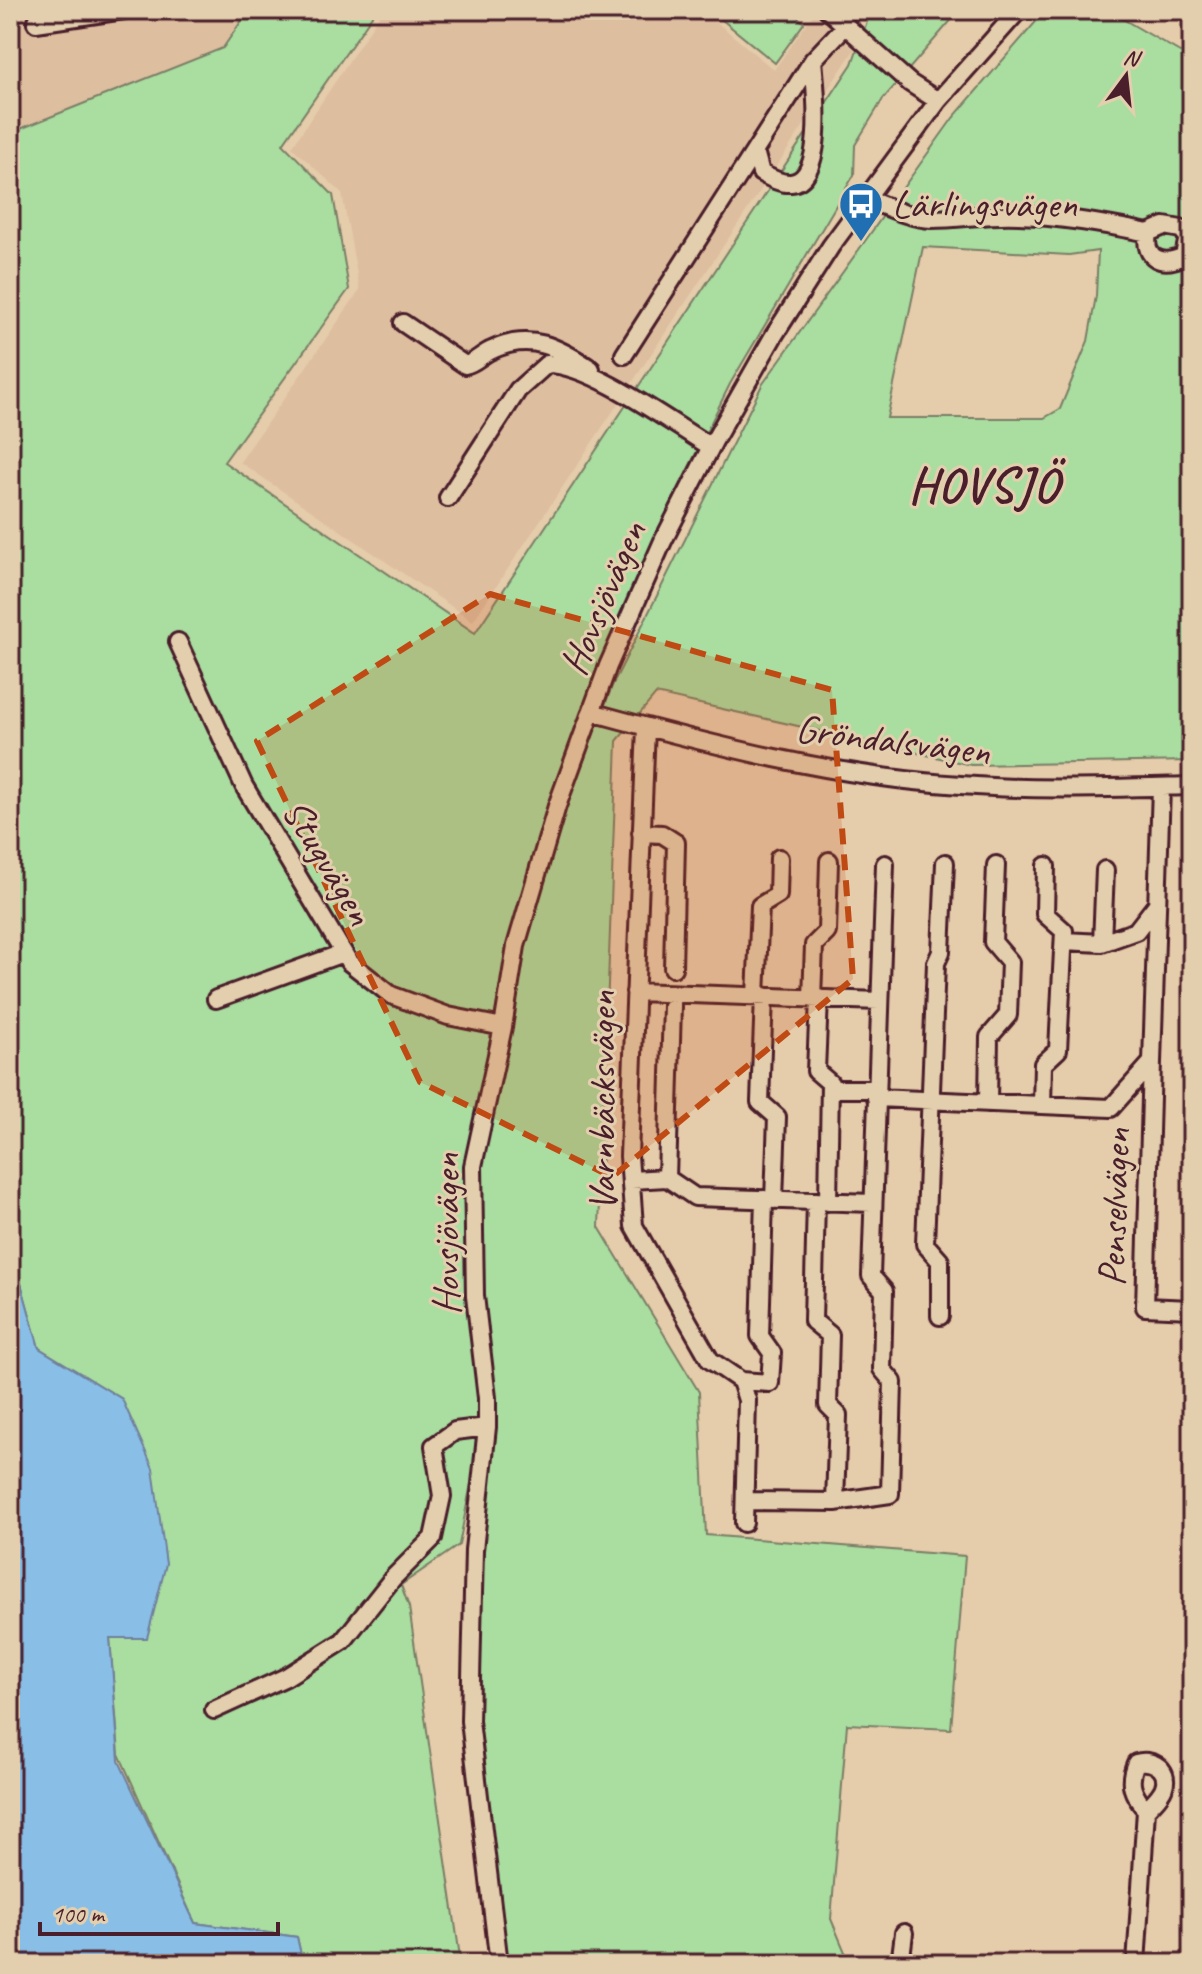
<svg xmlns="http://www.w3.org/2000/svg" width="1202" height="1974" viewBox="0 0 1202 1974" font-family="Caveat,sans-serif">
  <rect width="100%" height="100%" fill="#e5ccaa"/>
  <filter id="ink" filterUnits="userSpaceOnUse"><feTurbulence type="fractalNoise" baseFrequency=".0125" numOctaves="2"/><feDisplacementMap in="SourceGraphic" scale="16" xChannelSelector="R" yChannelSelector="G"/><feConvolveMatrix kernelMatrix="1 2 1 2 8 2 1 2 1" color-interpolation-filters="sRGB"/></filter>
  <g filter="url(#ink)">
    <path fill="#ddbe9f" d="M10,10H249L223,48L10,133Z
      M383,10H582L600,23L610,10H702L774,70L815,12L854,50L473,621L240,462L360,290L342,193L292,147Z"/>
    <path fill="#a9dea0" stroke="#7a7e66" stroke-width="2" fill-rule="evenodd" d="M249,10H376L283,144L333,195L349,289L224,462L475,633L852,64L871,10H960L883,99L855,145L854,175L730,384L656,534L595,677L545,818L500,985L470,1151L467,1279L483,1401L482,1427L459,1545L401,1585L409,1607L461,1964H303L297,1937L195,1923L119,1754L110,1638L122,1399L39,1348L10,1244V133L223,48Z
      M710,10H791L804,23L775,63Z
      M1046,10H1107L1192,59V761L971,765L656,694L617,741L599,1227L699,1392L706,1535L965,1556L951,1729L847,1724L831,1919L850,1964H499L476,1721L481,1297L479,1157L525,947L566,807L613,684L762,385L953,118ZM923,247L1069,255L1098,251L1096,296L1088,341L1060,409L1044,418H887Z"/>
    <path fill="#89bfe7" stroke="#707f9c" stroke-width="2" d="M10,1244L39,1348L122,1399L153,1468L166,1564L147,1638H110L119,1761L195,1923L297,1937L303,1964H238L237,1957L213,1961V1964H10Z"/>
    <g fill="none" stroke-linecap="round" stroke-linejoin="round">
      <g stroke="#4a1f2b" stroke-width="22">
        <path id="minor" d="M42,10L36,23L124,10
          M828,10L910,83L938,101
          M755,151L761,173C770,178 781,184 791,183C827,180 815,84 813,60
          M867,199C888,207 909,218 932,219C961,219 990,213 1019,215C1062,217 1106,224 1148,233C1143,260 1163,266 1184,256L1188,237L1181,229L1164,226L1148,233
          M403,323L465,365C475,363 482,354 492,350C530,332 558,347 591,369
          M624,355L813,60L846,25
          M448,498L518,390L547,364C592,364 671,423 711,447
          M178,642L244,786L349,962L391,995L448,1016L503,1027
          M591,712C712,745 835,777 961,785C1038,791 1115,788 1192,786
          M646,727L629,1156L634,1226L710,1360L741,1381
          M641,833L662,834L676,843L673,968
          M1064,941L1102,943L1136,931L1157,904
          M1102,943L1105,870
          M635,992L879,1001
          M756,996L760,906L778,895L779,858
          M764,996L760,1102L777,1117L774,1200
          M812,998L814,945L827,932L829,861
          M819,998L816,1071L830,1083L828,1202
          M216,999L343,953
          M1152,1062L1145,1307L1192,1309
          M830,1089H876
          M876,1098L1111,1108L1152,1062L1161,787
          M988,1103L989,1037L1008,1015L1010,962L993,942L996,865
          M1042,1105L1043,1064L1058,1050L1064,931L1045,914L1046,866
          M667,1178L672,1006
          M631,1180L667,1178L695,1197L873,1203
          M816,1201L813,1321L830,1335L828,1405L838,1415L835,1502
          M940,1316V1261L925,1244L936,963L941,952L945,863
          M741,1381L770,1383L772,1353L760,1336L764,1199
          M741,1381L747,1400L744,1523
          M745,1501L835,1502L890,1494L893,1382L882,1369L884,1291L871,1276L885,864
          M214,1710L286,1677L343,1641L393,1578L433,1538L442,1496L434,1446L455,1431L487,1427
          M499,1964L470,1721L474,1550L487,1427V1398L475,1296L473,1166L503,1027L516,946L557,806L608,666L663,541L714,441L773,337L831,246L938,101L1019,10
          M900,1964L904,1933
          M1136,1964L1146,1810C1150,1805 1156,1800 1160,1794C1174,1775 1157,1757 1136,1763C1127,1783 1133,1795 1146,1810"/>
      </g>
      <use href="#minor" stroke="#e3cfad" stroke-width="16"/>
    </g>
  </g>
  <path fill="#c04a14" fill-opacity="0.2" stroke="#c04a14" stroke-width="6" stroke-dasharray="16 10" stroke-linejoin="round" d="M490,594L832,690L853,979L612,1177L420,1082L257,741Z"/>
  <defs>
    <g id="bus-pin" transform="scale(2.3)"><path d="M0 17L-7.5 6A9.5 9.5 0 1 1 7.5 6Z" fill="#1f6fb2" stroke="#e3cfad"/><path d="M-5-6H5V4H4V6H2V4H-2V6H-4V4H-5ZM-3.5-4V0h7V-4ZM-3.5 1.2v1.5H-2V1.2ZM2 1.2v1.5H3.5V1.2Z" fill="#fff"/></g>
  </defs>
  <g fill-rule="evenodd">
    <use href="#bus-pin" x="861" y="204"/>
  </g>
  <g text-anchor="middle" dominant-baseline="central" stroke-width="6" stroke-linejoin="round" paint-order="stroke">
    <g font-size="40" fill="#4a1f2b" stroke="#e3cfad" text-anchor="start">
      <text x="892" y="204">Lärlingsvägen</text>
    </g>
    <g font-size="40" fill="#4a1f2b" stroke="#e3cfad">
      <text transform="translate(603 598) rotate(-67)">Hovsjövägen</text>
      <text transform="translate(893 740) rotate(7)">Gröndalsvägen</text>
      <text transform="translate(328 862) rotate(59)">Stugvägen</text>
      <text transform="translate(602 1101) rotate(-90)">Varnbäcksvägen</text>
      <text transform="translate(1114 1207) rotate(-88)">Penselvägen</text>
      <text transform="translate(446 1234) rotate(-90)">Hovsjövägen</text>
    </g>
    <g font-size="48" font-weight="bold" letter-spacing="2" fill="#4a1f2b" stroke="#e3cfad">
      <text x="984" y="485">HOVSJÖ</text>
    </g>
  </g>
  <rect width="1202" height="1974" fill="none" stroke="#e3cfad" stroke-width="40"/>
  <rect x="20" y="20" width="1162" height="1934" fill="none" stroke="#4a1f2b" stroke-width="3" filter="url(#ink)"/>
  <g transform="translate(1126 76) rotate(15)" stroke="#e3cfad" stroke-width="6" paint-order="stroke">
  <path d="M0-6L14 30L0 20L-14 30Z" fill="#4a1f2b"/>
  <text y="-12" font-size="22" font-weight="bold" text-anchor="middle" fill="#4a1f2b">N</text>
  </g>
  <path d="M40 1922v12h238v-12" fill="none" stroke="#4a1f2b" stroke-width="4"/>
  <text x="52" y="1922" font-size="24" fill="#4a1f2b" stroke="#e3cfad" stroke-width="6" paint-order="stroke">100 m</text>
</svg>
